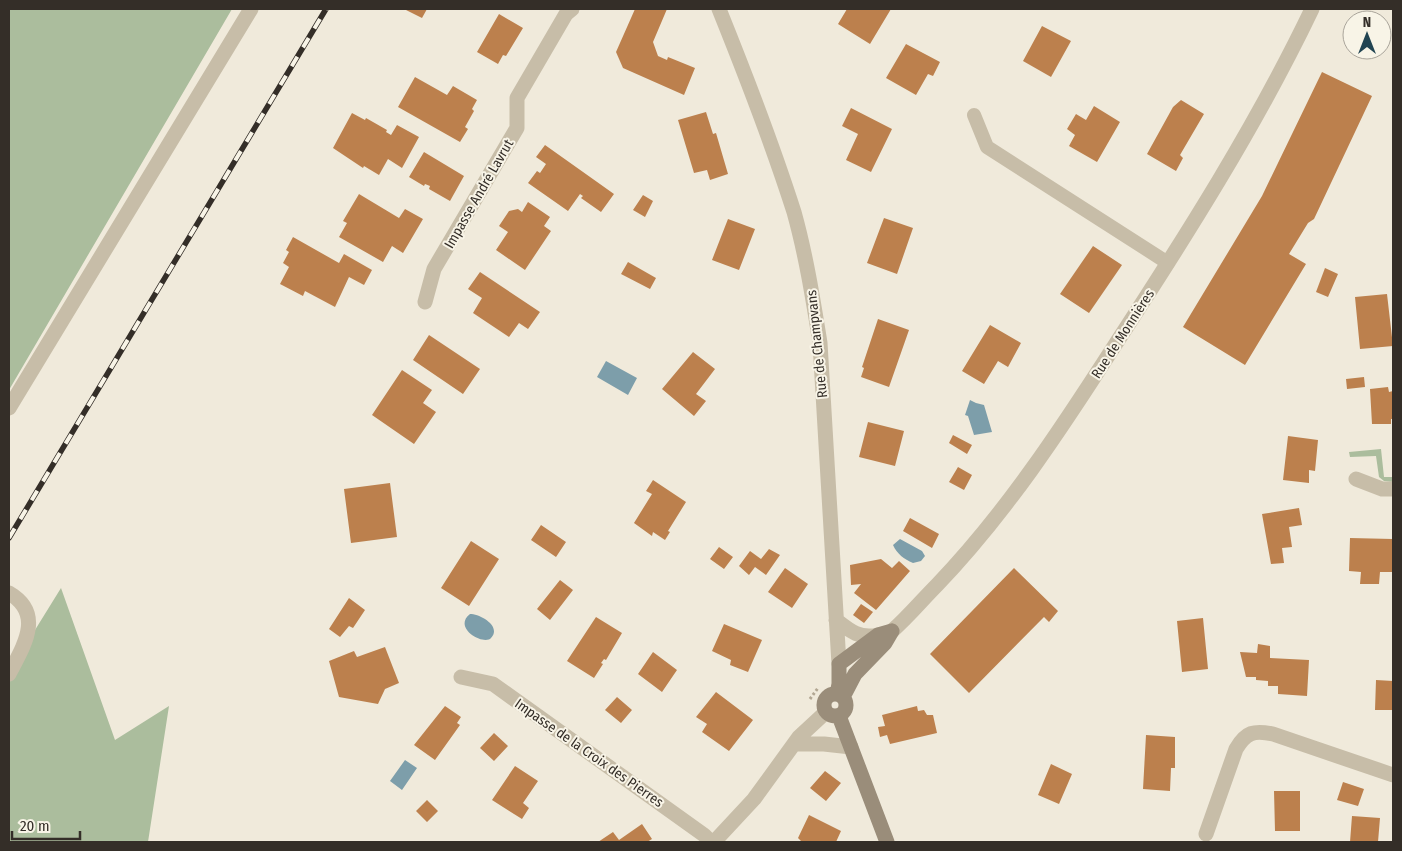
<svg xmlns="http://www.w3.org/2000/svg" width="1402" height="851" viewBox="0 0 1402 851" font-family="'Fira Sans Condensed',sans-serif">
  <rect width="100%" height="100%" fill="#f0eadb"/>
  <path fill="#abbd9d" d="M9,9H232L9,390Z
    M1381,449L1384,477H1393V482L1384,481L1379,477L1376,456L1350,457L1349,452Z
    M61,588L115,740L169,706L148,842H9V672Z"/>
  <path fill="#7d9eaa" d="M606,361L637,378L628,395L597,377Z
    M970,400L976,403L984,405L992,432L974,435L968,416L965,415Z
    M900,539L922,551L925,556L921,561L913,563C904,559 897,554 893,545Z
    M470,614C480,614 502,626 491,638C484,646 452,628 470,614Z
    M405,760L417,768L402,790L390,781Z"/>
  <path fill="#bc804d" d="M404,9H427L422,18Z
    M635,9H667L653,42L658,56L667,60L668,57L695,68L684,95L623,68L616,52Z
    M847,9H891L870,44L838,24Z
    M499,14L523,28L506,56L503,55L498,64L477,52Z
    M1042,26L1071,41L1051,77L1023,61Z
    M906,44L940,62L933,76L928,74L916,95L886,78Z
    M1322,72L1372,96L1314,219L1308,223L1289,254L1306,264L1245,365L1183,327L1262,196Z
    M415,77L447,95L453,86L477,100L472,109L474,111L465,127L468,129L460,142L398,107Z
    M1181,100L1204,114L1180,155L1183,158L1176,171L1147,154L1173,107Z
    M1094,106L1120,122L1097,162L1069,146L1075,135L1067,129L1076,114L1086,120Z
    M851,108L892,129L871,172L846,160L858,134L842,126Z
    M706,112L713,134L716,133L728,174L710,180L707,170L694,173L678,120Z
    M352,113L365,120L366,118L387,130L386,132L391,135L397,125L419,137L402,168L388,159L379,175L364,166L363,168L333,148Z
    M545,145L614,194L601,212L581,198L583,196L580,194L568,211L528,183L537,171L540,173L546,164L536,157Z
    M424,152L464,176L450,201L429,189L430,186L425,184L424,186L409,177Z
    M359,194L399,218L405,209L423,219L403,253L392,246L383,262L339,237L347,223L343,221Z
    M643,195L653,201L645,217L633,210Z
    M528,202L550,217L544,226L551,231L525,270L496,250L508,232L499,226L509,211L518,209L522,212Z
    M884,218L913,228L897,274L867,263Z
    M728,219L755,229L739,270L712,260Z
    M293,237L339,263L344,254L372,270L364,285L349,277L335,307L305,291L303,296L280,284L289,267L283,263L289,252L286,250Z
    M1093,246L1122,265L1089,313L1060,294Z
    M628,262L656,278L650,289L621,274Z
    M1325,268L1338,274L1328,297L1316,292Z
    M480,272L540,312L528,329L519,323L509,337L473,313L482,298L468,289Z
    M1387,294L1393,346L1360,349L1355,297Z
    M878,319L909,330L889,387L861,377L864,368L862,367Z
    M990,325L1021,343L1008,367L998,361L984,384L962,371Z
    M429,335L480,369L463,394L413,360Z
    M693,352L715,369L696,394L706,401L694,416L662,389Z
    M402,370L432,390L423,403L436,412L414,444L372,415Z
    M1364,377L1365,387L1347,389L1346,379Z
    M1388,387L1389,392L1393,391V419H1391V424H1372L1370,389Z
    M868,422L904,431L895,466L859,457Z
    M953,435L972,445L967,454L949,443Z
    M1288,436L1318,440L1315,471L1309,470V483L1283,480Z
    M958,467L972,475L964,490L949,482Z
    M653,480L686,502L668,531L670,532L665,540L653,532L652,536L634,523L652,494L646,491Z
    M390,483L397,537L351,543L344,489Z
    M1299,508L1302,525L1289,527L1292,547L1282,548L1284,563L1271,564L1262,514Z
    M910,518L939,534L932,548L903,531Z
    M541,525L566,542L556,557L531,540Z
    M1350,538L1393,539V572H1380L1379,584H1360L1361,572L1349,571Z
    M471,541L499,559L469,606L441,588Z
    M719,547L733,557L724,569L710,559Z
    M769,549L780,555L766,575L755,567L749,575L739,566L750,551L761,559Z
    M881,559L892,568L899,561L910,571L876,610L854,593L861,584L851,585L850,565Z
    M785,568L808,584L792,608L768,592Z
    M1014,568L1058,611L1049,622L1044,617L969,693L930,654Z
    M560,580L573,590L550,620L537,609Z
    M349,598L365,610L353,628L349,626L340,637L329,629Z
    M861,604L873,612L864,623L853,615Z
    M596,617L622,633L606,660L604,659L601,663L603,664L594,678L567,661Z
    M1203,618L1208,669L1182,672L1177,621Z
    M724,624L762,640L748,672L730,665L731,660L712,651Z
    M1258,644L1270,646V658L1309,660L1307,696L1278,694V686H1268V681L1256,680V677H1246L1240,652L1257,653Z
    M385,647L399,683L385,689L378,704L339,697L329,661L354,651L357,657Z
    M653,652L677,670L662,692L638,674Z
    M1376,680L1393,681V710H1375Z
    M716,692L753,720L729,751L702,732L707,724L696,717Z
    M617,697L632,710L621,723L605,710Z
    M445,706L461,717L457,723L460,725L435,760L414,745Z
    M917,706L918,711L924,710L927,715H933L937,733L890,744L887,735L880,737L878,727L885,726L882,715Z
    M494,733L508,746L494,761L480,748Z
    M1146,735L1175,737V768H1171L1170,791L1143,789Z
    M1051,764L1072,774L1059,804L1038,795Z
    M515,766L538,781L523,803L529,808L522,819L492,800Z
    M825,771L841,783L826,801L810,788Z
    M1343,782L1364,789L1358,806L1337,800Z
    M1274,791H1300V831H1275Z
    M427,800L438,811L427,822L416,811Z
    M809,815L841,831L836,842H802L798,838Z
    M1352,816L1380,818L1378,842H1350Z
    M642,824L652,839L647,842H598L613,832L619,840Z"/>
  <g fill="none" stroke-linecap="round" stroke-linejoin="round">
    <path stroke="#b2a793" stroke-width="3" stroke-dasharray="2.5 2.5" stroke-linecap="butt" d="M810,699L818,688"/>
    <path stroke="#c7bda8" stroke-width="14" d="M974,115L987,147L1168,263"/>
    <path stroke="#c7bda8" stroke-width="15" d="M719,9C746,76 772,143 794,212C806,255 813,299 820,343L839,664
      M425,302L434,269L517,128V98L566,14L572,9
      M9,408L251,9
      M1356,479L1382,489H1393
      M9,593C45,614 23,647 9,674
      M836,620C850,631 859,639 878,635
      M892,631C908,617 922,600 937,585C1006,513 1061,429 1115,345C1186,236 1256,126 1312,9
      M461,677L493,684L704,835L711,842
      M794,744H824L851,747
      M1206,834L1236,749C1246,732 1254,730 1273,734L1393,775
      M714,842L754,799L799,737L826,712"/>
    <path stroke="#9a8d7a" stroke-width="15" d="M824 705a11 11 0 1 1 22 0a11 11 0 1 1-22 0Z
      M837,694L839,684V664L878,635L892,631
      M843,697L855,674L885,643L892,631
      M839,716L887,842"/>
    <g stroke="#342e28" stroke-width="5.5">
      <path id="rail" d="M9,538L326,9"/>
    </g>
    <use href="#rail" stroke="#f8f4e7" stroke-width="4" stroke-dasharray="11" stroke-linecap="butt"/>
  </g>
  <g text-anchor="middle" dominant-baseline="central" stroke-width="4" stroke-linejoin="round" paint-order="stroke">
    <g font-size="14" fill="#342e28" stroke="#f8f4e7">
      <text transform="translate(479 194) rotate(-60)">Impasse André Lavrut</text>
      <text transform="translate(1123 334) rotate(-57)">Rue de Monnières</text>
      <text transform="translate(817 344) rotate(-96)">Rue de Champvans</text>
      <text transform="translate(589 753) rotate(35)">Impasse de la Croix des Pierres</text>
    </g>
  </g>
  <rect width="1402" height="851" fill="none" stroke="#342e28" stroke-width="20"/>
  <g transform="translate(1367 35)"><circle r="24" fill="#f8f4e7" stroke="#aaa59b"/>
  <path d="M0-4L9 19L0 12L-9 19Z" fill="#214452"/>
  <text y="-8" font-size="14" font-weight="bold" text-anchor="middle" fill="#342e28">N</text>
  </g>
  <path d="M12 831v8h68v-8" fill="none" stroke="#342e28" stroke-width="2.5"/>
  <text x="20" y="831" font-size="15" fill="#342e28" stroke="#f8f4e7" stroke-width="4" paint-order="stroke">20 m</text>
</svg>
